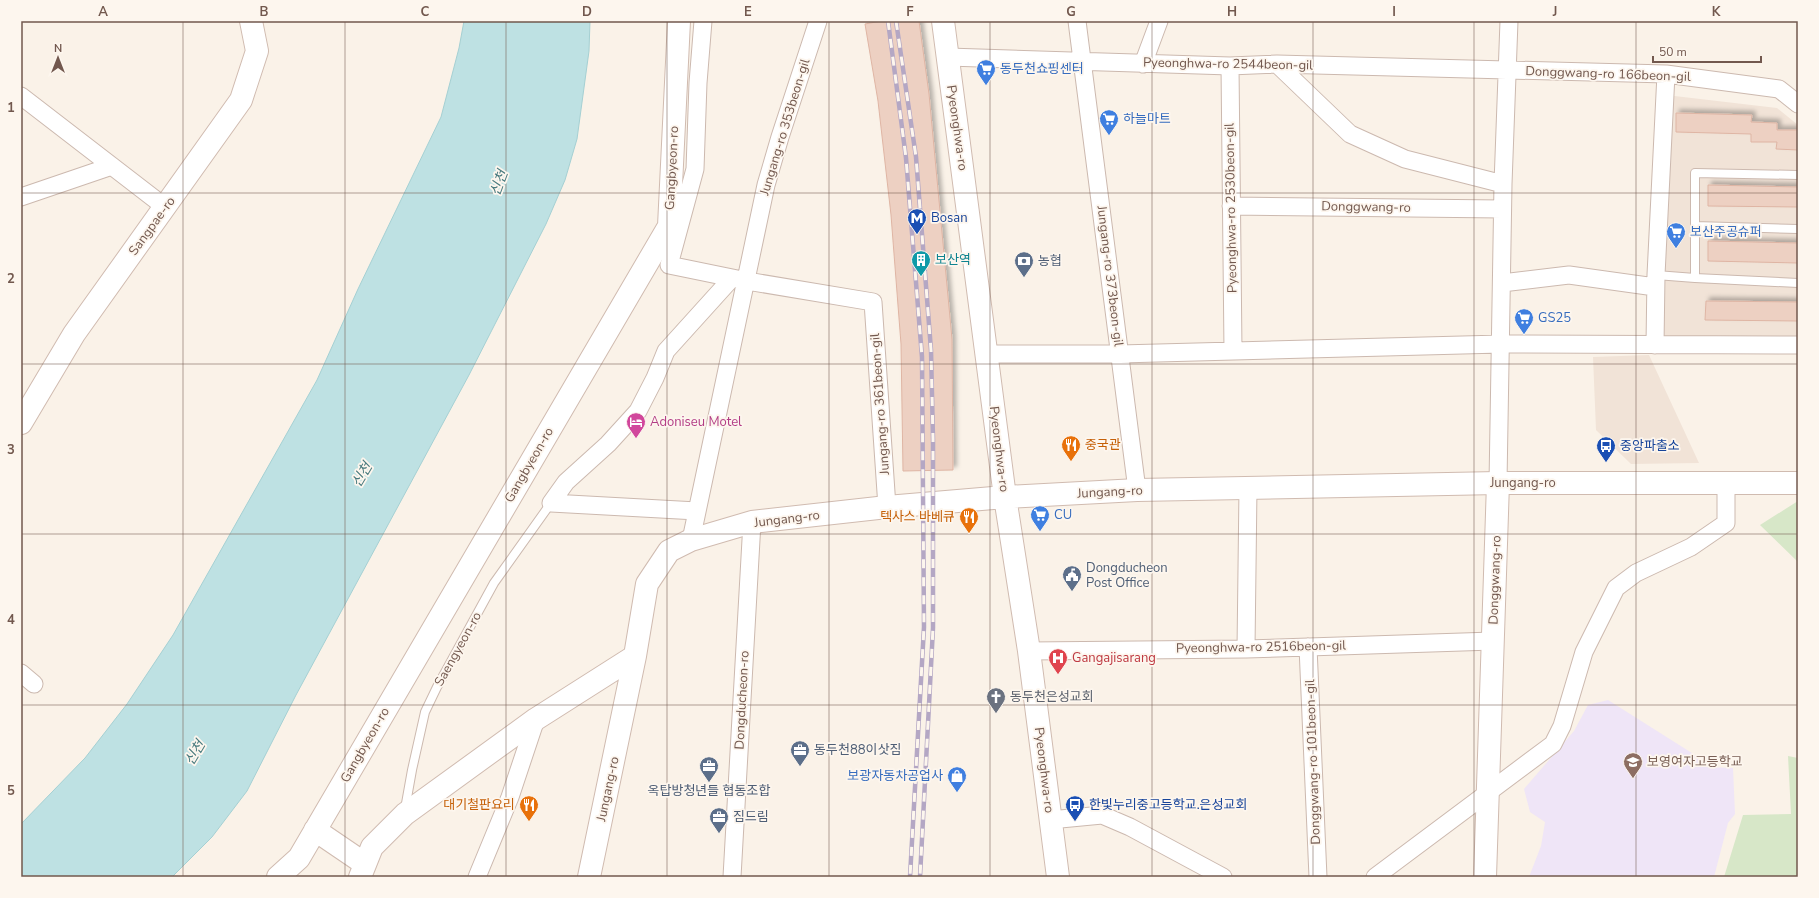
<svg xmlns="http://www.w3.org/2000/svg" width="1819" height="898" viewBox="0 0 1819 898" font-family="'Nunito Sans','Noto Sans KR',sans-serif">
  <defs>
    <filter id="shadow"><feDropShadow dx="3.5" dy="-3.5" stdDeviation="2" flood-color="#0004"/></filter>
  </defs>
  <rect width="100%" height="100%" fill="#faf2e8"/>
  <path fill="#f1e3d7" d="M1666,95L1777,108L1798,125V339L1658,341Z
    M1649,355L1699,463L1631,464L1596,430L1593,357Z"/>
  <path fill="#efe5f7" d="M1608,700L1695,755L1707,767L1733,768L1735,814L1728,823L1714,877H1529L1541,846L1545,822L1530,812L1524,789L1574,731L1588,705Z"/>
  <path fill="#d7e7c8" d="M1798,501V562L1760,525Z
    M1788,756L1798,758V877H1724L1743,815L1791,814Z"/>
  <path fill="#bee1e3" stroke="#a5d0d3" d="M464,21H590L589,51L577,139L565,180L546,224L469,375L296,695L247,791L212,837L172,877H21V824L85,758L127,704L173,635L317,380L358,289L441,117L459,48Z"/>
  <path fill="#edd0c2" stroke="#dfb5a4" filter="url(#shadow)" d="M881,21H919L929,94L952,339L953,470L903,471L901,344L891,215L878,101L865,24Z
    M1676,113L1752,115L1751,122L1777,123V130H1798V150L1776,149L1777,142H1751V134L1676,132Z
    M1708,185L1798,187V207L1708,206Z
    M1708,241L1798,243V263L1708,261Z
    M1706,301L1798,302V321L1705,320Z"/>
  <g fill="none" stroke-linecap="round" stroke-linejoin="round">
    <g stroke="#ccb9af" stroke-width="10">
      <path id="lane" d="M1695,226L1798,229
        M1656,275L1695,278V173L1798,175
        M1695,278L1798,283
        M405,809L412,770L425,712L437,687L494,583L551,503"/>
    </g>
    <g stroke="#ccb9af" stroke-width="19">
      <path id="street" d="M703,21L698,83L695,169L669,265L747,281L873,302L887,507
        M1077,21L1137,490
        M948,57L1230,66L1277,64L1666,74L1779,89L1798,104
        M1143,64L1159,21
        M1277,64L1350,134L1405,159L1503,184
        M1230,66L1233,351
        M21,96L165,207
        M21,197L112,166
        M1231,206L1502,209
        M1502,283L1569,275L1655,287
        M1655,345L1656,275L1666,74
        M987,354H1120L1501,344L1798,345
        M1498,483L1503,184L1509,21
        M551,503L566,482L608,444L638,411L655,378L666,351L732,278
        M551,503L697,511
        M691,540L766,185L780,137L818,21
        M1308,647L1318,877
        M1246,649L1248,488
        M1029,651L1246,649L1493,641
        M21,673L34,684
        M1050,820L1102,815L1130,827L1223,877
        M477,877L510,797L536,719
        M732,877L752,522
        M1375,877L1553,744L1562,726L1584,652L1616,588L1636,573L1691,547L1726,523V483"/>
    </g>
    <g stroke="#d0bbb0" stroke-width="24">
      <path id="secondary" d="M943,21L1005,497L1029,651L1058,877
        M21,423L74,334L241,100L257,51L251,21
        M315,830L365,864
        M278,877L299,858L669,226L679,21
        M360,877L372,847L405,814L536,719L635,656
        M589,877L635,656L647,584L669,551L691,540L752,522L887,507L1005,497L1137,490L1498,483H1798
        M1485,877L1498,483"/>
    </g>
    <use href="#lane" stroke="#fff" stroke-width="8"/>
    <use href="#street" stroke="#fff" stroke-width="17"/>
    <use href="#secondary" stroke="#fff" stroke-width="22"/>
    <g stroke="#b4a7c4" stroke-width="4.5">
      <path id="rail" d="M888,21L906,158L922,357L924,627L910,877
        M896,21L916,157L931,350L933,439V628L920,877"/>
    </g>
    <use href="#rail" stroke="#fdf6ee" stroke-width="3" stroke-dasharray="9" stroke-linecap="butt"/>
  </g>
  <path fill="none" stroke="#72584e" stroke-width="1" stroke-opacity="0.55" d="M183,21V877M345,21V877M506,21V877M667,21V877M829,21V877M990,21V877M1152,21V877M1313,21V877M1474,21V877M1636,21V877M21,193H1798M21,364H1798M21,534H1798M21,705H1798"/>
  <defs>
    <g id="supermarket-pin" transform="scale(1)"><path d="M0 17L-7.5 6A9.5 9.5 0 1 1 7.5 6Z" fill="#3f7fe0" stroke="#fdf6ee"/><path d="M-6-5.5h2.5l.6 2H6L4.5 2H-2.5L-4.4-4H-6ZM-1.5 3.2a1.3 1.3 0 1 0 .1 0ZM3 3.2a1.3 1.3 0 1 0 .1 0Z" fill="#fff"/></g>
    <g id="metro-pin" transform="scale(1)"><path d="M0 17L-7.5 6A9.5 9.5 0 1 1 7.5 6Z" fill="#1a4fb4" stroke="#fdf6ee"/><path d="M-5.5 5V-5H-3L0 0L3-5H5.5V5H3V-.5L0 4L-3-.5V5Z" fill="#fff"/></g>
    <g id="building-pin" transform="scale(1)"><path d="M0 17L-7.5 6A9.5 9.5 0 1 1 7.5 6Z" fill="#0f9aa8" stroke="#fdf6ee"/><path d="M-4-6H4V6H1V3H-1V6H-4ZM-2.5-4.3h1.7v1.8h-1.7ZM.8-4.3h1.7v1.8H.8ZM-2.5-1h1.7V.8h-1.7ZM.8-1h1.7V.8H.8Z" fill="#fff"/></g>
    <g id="bank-pin" transform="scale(1)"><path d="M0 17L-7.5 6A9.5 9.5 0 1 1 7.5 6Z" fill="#5c6f8a" stroke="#fdf6ee"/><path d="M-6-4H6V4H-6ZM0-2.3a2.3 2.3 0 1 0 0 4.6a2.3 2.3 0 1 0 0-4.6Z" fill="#fff"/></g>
    <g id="hotel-pin" transform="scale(1)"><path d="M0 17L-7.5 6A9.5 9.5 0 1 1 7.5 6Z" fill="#d1479c" stroke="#fdf6ee"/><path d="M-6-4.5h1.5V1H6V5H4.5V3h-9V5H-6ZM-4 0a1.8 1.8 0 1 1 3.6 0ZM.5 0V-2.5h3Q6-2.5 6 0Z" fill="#fff"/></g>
    <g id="restaurant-pin" transform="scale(1)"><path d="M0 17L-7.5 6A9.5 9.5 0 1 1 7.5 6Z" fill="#e8710a" stroke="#fdf6ee"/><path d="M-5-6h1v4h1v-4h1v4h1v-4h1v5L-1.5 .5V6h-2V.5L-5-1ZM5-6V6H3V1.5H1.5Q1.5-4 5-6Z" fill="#fff"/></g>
    <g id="bus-pin" transform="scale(1)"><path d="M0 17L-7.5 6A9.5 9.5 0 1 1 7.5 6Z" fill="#1a4fb4" stroke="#fdf6ee"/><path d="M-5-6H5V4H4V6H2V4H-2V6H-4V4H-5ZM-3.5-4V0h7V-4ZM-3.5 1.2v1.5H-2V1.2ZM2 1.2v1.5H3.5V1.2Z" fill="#fff"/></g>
    <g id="civic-pin" transform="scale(1)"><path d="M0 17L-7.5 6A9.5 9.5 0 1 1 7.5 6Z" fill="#5c6f8a" stroke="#fdf6ee"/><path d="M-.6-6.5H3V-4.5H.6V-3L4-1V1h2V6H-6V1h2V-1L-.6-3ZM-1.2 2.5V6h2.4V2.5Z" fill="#fff"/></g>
    <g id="hospital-pin" transform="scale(1)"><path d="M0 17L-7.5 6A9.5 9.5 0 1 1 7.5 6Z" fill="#e0444e" stroke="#fdf6ee"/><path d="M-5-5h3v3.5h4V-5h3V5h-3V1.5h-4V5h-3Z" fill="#fff"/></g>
    <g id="church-pin" transform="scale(1)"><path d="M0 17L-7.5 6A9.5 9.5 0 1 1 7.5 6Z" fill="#6b7280" stroke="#fdf6ee"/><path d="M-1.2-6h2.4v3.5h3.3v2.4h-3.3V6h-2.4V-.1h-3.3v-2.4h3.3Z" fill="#fff"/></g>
    <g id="office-pin" transform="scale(1)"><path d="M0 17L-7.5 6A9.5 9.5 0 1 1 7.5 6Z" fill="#5c6f8a" stroke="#fdf6ee"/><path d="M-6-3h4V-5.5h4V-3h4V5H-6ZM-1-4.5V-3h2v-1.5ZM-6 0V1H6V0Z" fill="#fff"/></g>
    <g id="school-pin" transform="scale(1)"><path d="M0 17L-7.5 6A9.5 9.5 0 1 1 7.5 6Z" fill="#8d6e63" stroke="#fdf6ee"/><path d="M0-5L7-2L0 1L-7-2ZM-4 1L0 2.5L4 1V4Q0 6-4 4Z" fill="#fff"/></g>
    <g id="shop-pin" transform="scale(1)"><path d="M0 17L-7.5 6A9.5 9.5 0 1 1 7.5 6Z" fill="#3f7fe0" stroke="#fdf6ee"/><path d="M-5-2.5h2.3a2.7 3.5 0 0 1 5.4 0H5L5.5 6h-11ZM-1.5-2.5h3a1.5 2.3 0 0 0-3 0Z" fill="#fff"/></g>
  </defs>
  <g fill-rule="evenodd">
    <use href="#supermarket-pin" x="986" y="69"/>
    <use href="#supermarket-pin" x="1109" y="119"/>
    <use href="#metro-pin" x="917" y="218"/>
    <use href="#supermarket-pin" x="1676" y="232"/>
    <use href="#building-pin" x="921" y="260"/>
    <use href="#bank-pin" x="1024" y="261"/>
    <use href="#supermarket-pin" x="1524" y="318"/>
    <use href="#hotel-pin" x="636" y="422"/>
    <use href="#restaurant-pin" x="1071" y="445"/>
    <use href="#bus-pin" x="1606" y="446"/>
    <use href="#supermarket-pin" x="1040" y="515"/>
    <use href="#restaurant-pin" x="969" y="517"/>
    <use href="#civic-pin" x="1072" y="575"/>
    <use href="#hospital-pin" x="1058" y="658"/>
    <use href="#church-pin" x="996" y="697"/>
    <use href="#office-pin" x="800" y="750"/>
    <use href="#school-pin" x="1633" y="762"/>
    <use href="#office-pin" x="709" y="766"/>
    <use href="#shop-pin" x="957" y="776"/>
    <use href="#restaurant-pin" x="529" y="805"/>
    <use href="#bus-pin" x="1075" y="805"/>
    <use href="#office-pin" x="719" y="817"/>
  </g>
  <g text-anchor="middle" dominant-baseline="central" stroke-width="3.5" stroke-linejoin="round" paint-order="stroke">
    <g font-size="13" fill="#72584e" stroke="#fdf6ee">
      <text transform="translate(1228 64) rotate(1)">Pyeonghwa-ro 2544beon-gil</text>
      <text transform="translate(1608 74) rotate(2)">Donggwang-ro 166beon-gil</text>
      <text transform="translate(785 127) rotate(-73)">Jungang-ro 353beon-gil</text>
      <text transform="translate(957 128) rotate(82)">Pyeonghwa-ro</text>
      <text transform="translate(672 168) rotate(-87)">Gangbyeon-ro</text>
      <text transform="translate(1366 207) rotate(1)">Donggwang-ro</text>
      <text transform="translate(1231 208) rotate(-91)">Pyeonghwa-ro 2530beon-gil</text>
      <text transform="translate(152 226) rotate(-54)">Sangpae-ro</text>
      <text transform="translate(1110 276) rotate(83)">Jungang-ro 373beon-gil</text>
      <text transform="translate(880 404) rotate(-94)">Jungang-ro 361beon-gil</text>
      <text transform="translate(999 449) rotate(83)">Pyeonghwa-ro</text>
      <text transform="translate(529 465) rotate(-60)">Gangbyeon-ro</text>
      <text x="1523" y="483">Jungang-ro</text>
      <text transform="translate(1110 492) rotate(-3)">Jungang-ro</text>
      <text transform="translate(787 519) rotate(-7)">Jungang-ro</text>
      <text transform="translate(1495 580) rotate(-88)">Donggwang-ro</text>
      <text transform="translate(1261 647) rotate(-1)">Pyeonghwa-ro 2516beon-gil</text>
      <text transform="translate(458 649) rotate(-61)">Saengyeon-ro</text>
      <text transform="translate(742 700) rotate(-87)">Dongducheon-ro</text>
      <text transform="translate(365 745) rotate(-60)">Gangbyeon-ro</text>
      <text transform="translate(1313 762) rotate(-92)">Donggwang-ro 101beon-gil</text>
      <text transform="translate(1044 770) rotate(83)">Pyeonghwa-ro</text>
      <text transform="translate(608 789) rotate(-78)">Jungang-ro</text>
    </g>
    <g font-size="13" fill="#366cbe" stroke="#fdf6ee" text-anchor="start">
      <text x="1000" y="69">동두천쇼핑센터</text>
      <text x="1123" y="119">하늘마트</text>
      <text x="1690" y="232">보산주공슈퍼</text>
      <text x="1538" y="318">GS25</text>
      <text x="1054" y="515">CU</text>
      <text x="943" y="776" text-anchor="end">보광자동차공업사</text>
    </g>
    <g font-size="13" fill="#164399" stroke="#fdf6ee" text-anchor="start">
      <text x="931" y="218">Bosan</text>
      <text x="1620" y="446">중앙파출소</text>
      <text x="1089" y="805">한빛누리중고등학교.은성교회</text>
    </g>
    <g font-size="13" fill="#0d838f" stroke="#fdf6ee" text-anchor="start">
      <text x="935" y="260">보산역</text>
    </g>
    <g font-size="13" fill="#4e5e75" stroke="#fdf6ee" text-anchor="start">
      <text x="1038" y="261">농협</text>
      <text x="1086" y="568">Dongducheon<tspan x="1086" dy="15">Post Office</tspan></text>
      <text x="814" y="750">동두천88이삿짐</text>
      <text x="709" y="791" text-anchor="middle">옥탑방청년들 협동조합</text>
      <text x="733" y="817">짐드림</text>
    </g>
    <g font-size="13" fill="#b23c85" stroke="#fdf6ee" text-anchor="start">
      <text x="650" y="422">Adoniseu Motel</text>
    </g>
    <g font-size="13" fill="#c56008" stroke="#fdf6ee" text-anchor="end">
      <text x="1085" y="445" text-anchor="start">중국관</text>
      <text x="955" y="517">텍사스 바베큐</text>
      <text x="515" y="805">대기철판요리</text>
    </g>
    <g font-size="13" fill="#be3a42" stroke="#fdf6ee" text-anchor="start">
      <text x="1072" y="658">Gangajisarang</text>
    </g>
    <g font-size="13" fill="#5b616d" stroke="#fdf6ee" text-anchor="start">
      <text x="1010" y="697">동두천은성교회</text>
    </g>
    <g font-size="13" fill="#785e54" stroke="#fdf6ee" text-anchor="start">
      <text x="1647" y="762">보영여자고등학교</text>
    </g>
    <g font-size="14" font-style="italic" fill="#47797d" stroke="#fdf6ee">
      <text transform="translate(499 183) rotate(-70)">신천</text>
      <text transform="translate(362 475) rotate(-59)">신천</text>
      <text transform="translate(195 753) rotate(-59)">신천</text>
    </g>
  </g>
  <rect width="1819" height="898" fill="none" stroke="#fdf6ee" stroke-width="44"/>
  <g transform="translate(58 58)" stroke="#fdf6ee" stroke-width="3" paint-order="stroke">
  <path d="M0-3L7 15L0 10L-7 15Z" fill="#72584e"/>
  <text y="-6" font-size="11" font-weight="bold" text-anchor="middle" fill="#72584e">N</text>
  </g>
  <path d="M1653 56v6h108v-6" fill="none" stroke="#72584e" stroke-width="2"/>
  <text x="1659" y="56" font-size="12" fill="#72584e" stroke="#fdf6ee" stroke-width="3" paint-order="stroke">50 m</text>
  <rect x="22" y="22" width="1775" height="854" fill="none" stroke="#72584e" stroke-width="1.5"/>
  <g font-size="13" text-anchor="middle" font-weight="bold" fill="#72584e">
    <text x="103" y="16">A</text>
    <text x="264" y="16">B</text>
    <text x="425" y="16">C</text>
    <text x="587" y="16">D</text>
    <text x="748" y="16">E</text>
    <text x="910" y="16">F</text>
    <text x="1071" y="16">G</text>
    <text x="1232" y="16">H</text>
    <text x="1394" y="16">I</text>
    <text x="1555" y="16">J</text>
    <text x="1716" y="16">K</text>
    <text x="11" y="112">1</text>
    <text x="11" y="283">2</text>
    <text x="11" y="454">3</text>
    <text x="11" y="624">4</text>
    <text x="11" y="795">5</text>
  </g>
</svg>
